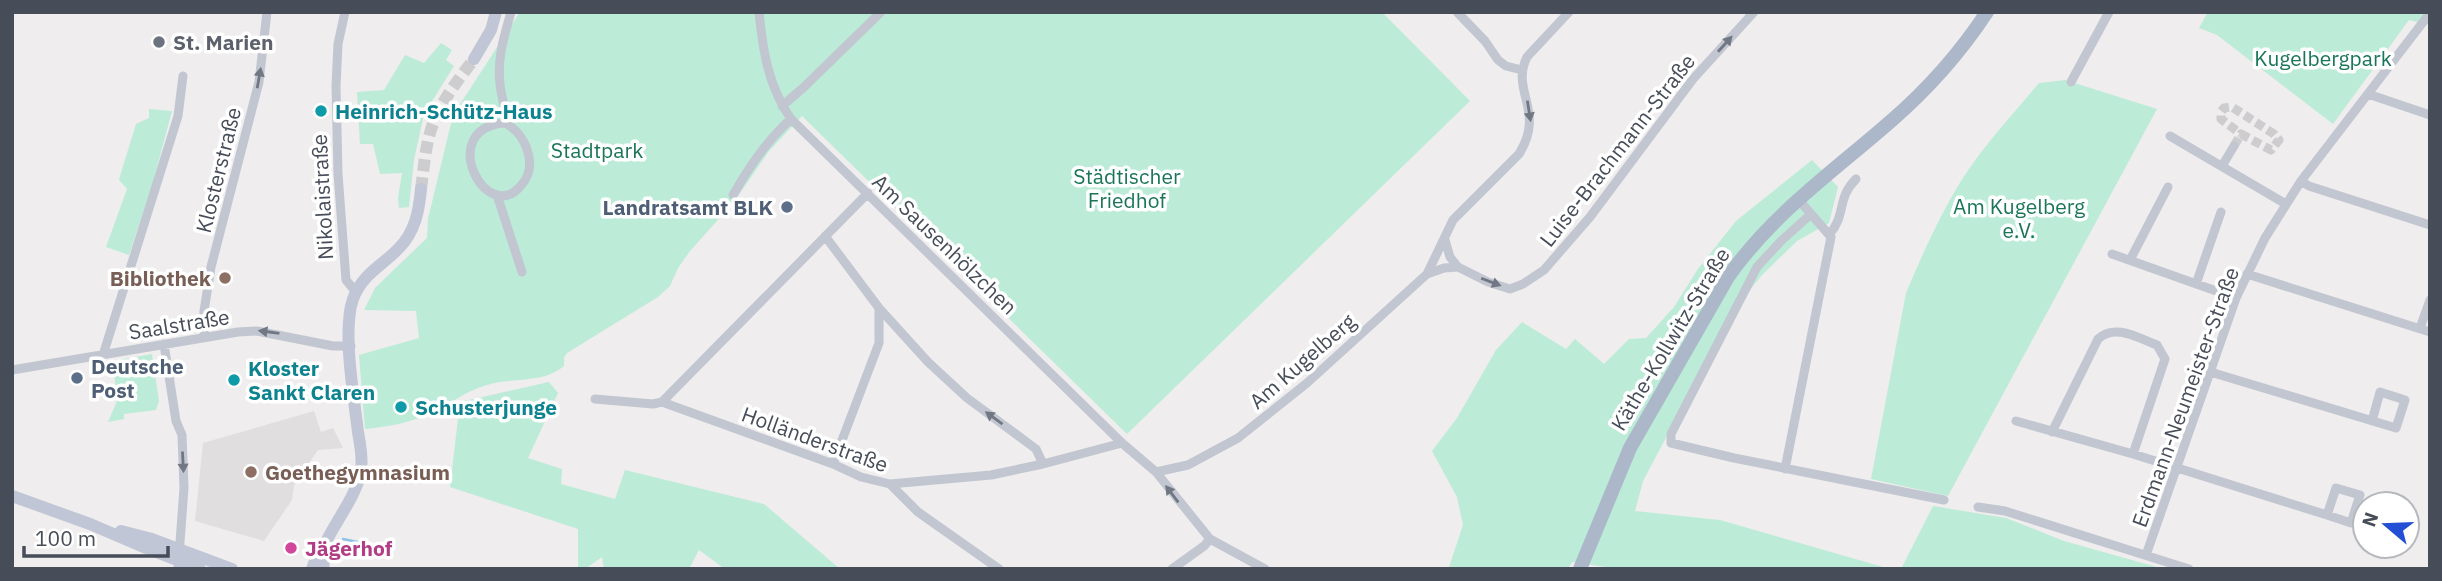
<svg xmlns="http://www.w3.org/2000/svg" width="2442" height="581" viewBox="0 0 2442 581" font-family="'IBM Plex Sans',sans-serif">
  <rect width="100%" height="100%" fill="#efeded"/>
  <path fill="#e0dede" d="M314,411L321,432L333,428L343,448L318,450L294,485L292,500L264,541L195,521L203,443Z"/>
  <path fill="#bcecd7" d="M520,12H1382L1470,101L1127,434L802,116L769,151L734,202L690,251L678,268L670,286L658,297L567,353L564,358V366C543,384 512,377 487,385C464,391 449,406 429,414C409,423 386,427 365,429L359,355L419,338L416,311L364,310L375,288L427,238L428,219L453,115Z
    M2208,12H2430V25L2409,20L2333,124L2217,35L2199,28Z
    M441,43L452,50L446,60L454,66L424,114L414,160L409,207L399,208L398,198L402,173L380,174L373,144H360L357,92L384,90L405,55L424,63Z
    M2065,80L2157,109L1948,496L1871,479L1906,293C1922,255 1940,215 1961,181C1983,146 2012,115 2039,83Z
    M149,109L172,111L153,182L129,255L106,247L127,189L119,180L120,176L136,124L149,118Z
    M1812,160L1838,187L1829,223L1797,241L1762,275L1733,311L1643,481L1635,511L1720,520L1890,569H1619L1572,562L1568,569L1449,567L1463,525L1457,497L1432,451L1457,418L1496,350L1522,322L1566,349L1575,339L1604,364L1629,339L1646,338L1674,307L1698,269L1736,221Z
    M152,354L159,401L156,410L124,414V419L108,422L117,401L113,361Z
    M549,382L558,393L528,458L562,469L561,484L615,499L625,470L764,504L840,569H725L699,550L689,569H604L602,557L585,569H578V529L450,487L460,402Z
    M1933,506L2006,518L2064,541L2164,569H1901Z"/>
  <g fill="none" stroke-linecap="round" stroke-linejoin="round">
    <path stroke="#8cc3e6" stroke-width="2.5" d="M343,539L387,548"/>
    <path stroke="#cdcdcf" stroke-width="9" stroke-dasharray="9 4.5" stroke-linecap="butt" d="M2234,146L2241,134L2271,150L2279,140L2274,134L2232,107L2224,108L2221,112V119L2241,134"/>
    <path stroke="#cdcdcf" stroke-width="12" stroke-dasharray="12 6" stroke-linecap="butt" d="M421,189C424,168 425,145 433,124C442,100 459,79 474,59"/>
    <path stroke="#c1c6d1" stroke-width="9" d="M345,12L338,44L336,86L338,174L346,280L356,292
      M759,12C763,51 768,86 791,119L1122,443L1156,472L1210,539L1265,569
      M1457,12L1485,41L1498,60L1506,66L1522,70
      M2071,82L2109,12
      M2368,94L2430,115
      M782,106L803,88L881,12
      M505,123C525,133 538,164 523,183C488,231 434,128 505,123C507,110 501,97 500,84C497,58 504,37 511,12
      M2170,136L2286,204
      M2222,166L2234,146
      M2301,181L2309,186L2430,225
      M497,195L522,272
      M733,195C749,167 767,140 791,119
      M1811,214L1781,241L1757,267L1671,434V443L1734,458L1944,500
      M1829,235C1847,214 1836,199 1856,179
      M825,236L879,308L928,362L967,398L1036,449L1043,464
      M1445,240L1450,257L1458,267
      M2112,254L2236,298
      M2130,260L2168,187
      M1427,274L1444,268L1458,267L1488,282L1510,289L1523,284L1544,270L1590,217L1693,79L1754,12
      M2247,274L2430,332
      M2196,284L2221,212
      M2420,328L2430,300
      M204,336V311L211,267L259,82L267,12
      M164,344L176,421L182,435L184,488L178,569
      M103,355L178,116L183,76
      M12,370L238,332L257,331L333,346H351
      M2209,371L2217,374L2396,428L2405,400L2380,392L2372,421
      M595,399L653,404L662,402L833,464L861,477L890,484L918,512L999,569
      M662,402L868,193
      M2016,421L2133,454L2327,515L2351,523L2360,495L2336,488L2327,515
      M2052,432L2098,339C2115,323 2138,338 2157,345L2165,359L2133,454
      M833,464L879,343V308
      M1785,469L1831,237L1798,199
      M1156,472L1188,465L1238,438L1307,383L1427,274L1453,220L1519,154C1546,111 1510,91 1527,57L1569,12
      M890,484L991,475L1043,464L1122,443
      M1978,507L2005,511L2189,569
      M2146,555L2236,298L2265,238L2301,181L2430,13
      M1172,569L1204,546L1210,539"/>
    <path stroke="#c0c6d5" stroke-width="12" d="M474,59L491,30L496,12
      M12,496L90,524L146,548L200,569
      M121,531L152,539L232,569
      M312,569L320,548L326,542C337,519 357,495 361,470C363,457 360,444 358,432C354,398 342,330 353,299C362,274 382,266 399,248C415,232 419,211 421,189
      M323,569L326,542"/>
    <path stroke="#adb7ca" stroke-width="14" d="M1580,569L1630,448L1728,277C1772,214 1834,171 1891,121C1928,89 1960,53 1987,12"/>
  </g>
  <defs><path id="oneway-solid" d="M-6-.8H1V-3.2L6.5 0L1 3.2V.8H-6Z" transform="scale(1.75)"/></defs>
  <g fill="#717783">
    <use href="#oneway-solid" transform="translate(1725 44) rotate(-48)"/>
    <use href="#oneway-solid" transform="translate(259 78) rotate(-80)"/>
    <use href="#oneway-solid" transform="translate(1529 111) rotate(81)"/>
    <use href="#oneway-solid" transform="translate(1491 282) rotate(21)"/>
    <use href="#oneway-solid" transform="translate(269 332) rotate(-172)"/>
    <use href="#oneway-solid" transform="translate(994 418) rotate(-144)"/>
    <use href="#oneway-solid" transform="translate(183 462) rotate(87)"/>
    <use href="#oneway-solid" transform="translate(1172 494) rotate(-127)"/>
  </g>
  <circle fill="#6b7280" stroke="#fff" stroke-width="2.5" cx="159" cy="42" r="7"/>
  <g fill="#0f9aa8" stroke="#fff" stroke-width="2.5">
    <circle cx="321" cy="111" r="7"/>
    <circle cx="234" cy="380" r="7"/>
    <circle cx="401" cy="407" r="7"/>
  </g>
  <g fill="#5c6f8a" stroke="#fff" stroke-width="2.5">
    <circle cx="787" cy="207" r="7"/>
    <circle cx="77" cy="378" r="7"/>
  </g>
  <g fill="#8d6e63" stroke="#fff" stroke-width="2.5">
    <circle cx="225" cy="278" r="7"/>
    <circle cx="251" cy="472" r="7"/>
  </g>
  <circle fill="#d1479c" stroke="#fff" stroke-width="2.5" cx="291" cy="548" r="7"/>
  <g text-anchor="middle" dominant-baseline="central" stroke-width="7" stroke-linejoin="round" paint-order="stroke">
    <g font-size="21" font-weight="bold" fill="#5b616d" stroke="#fff" text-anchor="start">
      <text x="173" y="42">St. Marien</text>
    </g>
    <g font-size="21" fill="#1b7659" stroke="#fff">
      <text x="2323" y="58">Kugelbergpark</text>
      <text x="597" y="150">Stadtpark</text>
      <text x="1127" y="176">Städtischer<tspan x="1127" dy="24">Friedhof</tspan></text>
      <text x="2019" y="206">Am Kugelberg<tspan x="2019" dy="24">e.V.</tspan></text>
    </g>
    <g font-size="21" font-weight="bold" fill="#0d838f" stroke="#fff" text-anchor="start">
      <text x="335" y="111">Heinrich-Schütz-Haus</text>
      <text x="248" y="368">Kloster<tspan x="248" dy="24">Sankt Claren</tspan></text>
      <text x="415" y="407">Schusterjunge</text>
    </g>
    <g font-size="21" fill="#464d59" stroke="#fff">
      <text transform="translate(1617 150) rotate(-52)">Luise-Brachmann-Straße</text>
      <text transform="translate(218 170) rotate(-76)">Klosterstraße</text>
      <text transform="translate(322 197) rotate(-93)">Nikolaistraße</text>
      <text transform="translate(945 244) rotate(44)">Am Sausenhölzchen</text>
      <text transform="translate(179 324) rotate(-9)">Saalstraße</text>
      <text transform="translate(1670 339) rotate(-59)">Käthe-Kollwitz-Straße</text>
      <text transform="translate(1302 361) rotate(-41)">Am Kugelberg</text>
      <text transform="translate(2185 397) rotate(-70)">Erdmann-Neumeister-Straße</text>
      <text transform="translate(815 439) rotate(20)">Holländerstraße</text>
    </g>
    <g font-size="21" font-weight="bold" fill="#4e5e75" stroke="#fff" text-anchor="end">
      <text x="773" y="207">Landratsamt BLK</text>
      <text x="91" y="366" text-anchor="start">Deutsche<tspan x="91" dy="24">Post</tspan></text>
    </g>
    <g font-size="21" font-weight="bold" fill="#785e54" stroke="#fff" text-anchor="end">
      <text x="211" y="278">Bibliothek</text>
      <text x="265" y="472" text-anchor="start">Goethegymnasium</text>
    </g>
    <g font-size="21" font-weight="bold" fill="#b23c85" stroke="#fff" text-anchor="start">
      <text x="305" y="548">Jägerhof</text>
    </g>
  </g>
  <rect width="2442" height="581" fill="none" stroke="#464d59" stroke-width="28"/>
  <g transform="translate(2386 525) rotate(289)"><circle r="33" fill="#ffffff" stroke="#b5b8bd" stroke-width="2"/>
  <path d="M0-5L12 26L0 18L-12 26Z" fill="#224fd4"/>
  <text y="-10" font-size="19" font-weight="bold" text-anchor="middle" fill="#464d59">N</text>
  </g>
  <path d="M24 546v10h144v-10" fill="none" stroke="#464d59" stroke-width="3.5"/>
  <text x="35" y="546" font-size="21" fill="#464d59" stroke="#ffffff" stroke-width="5" paint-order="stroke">100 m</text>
</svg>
